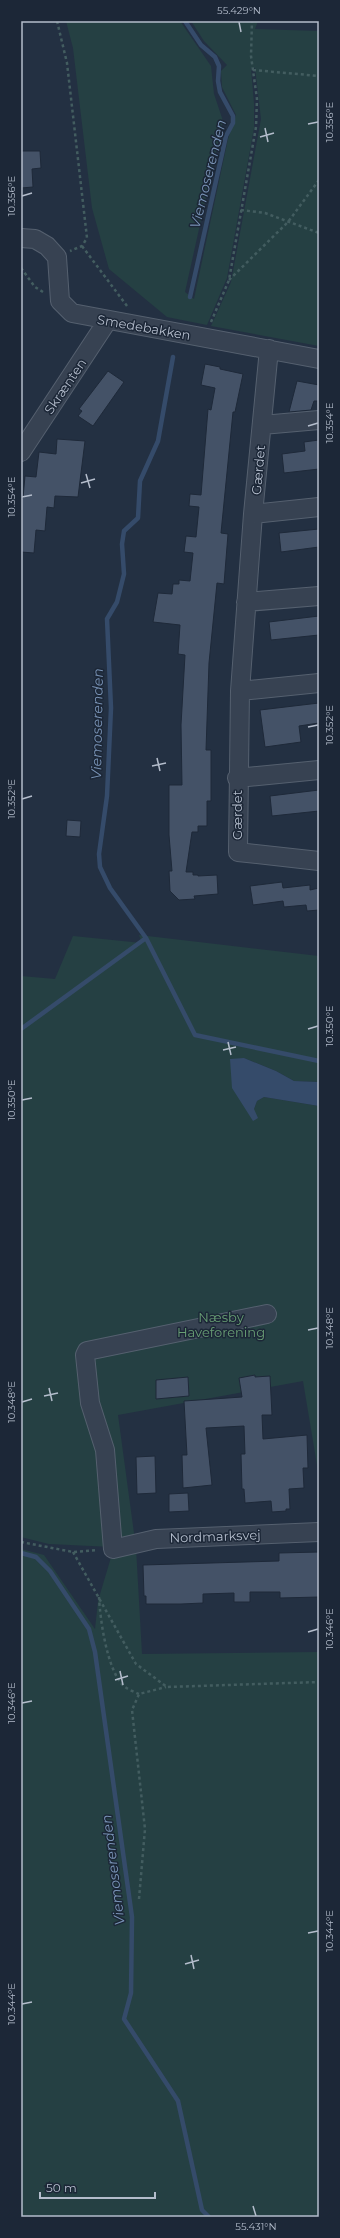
<svg xmlns="http://www.w3.org/2000/svg" width="340" height="2238" viewBox="0 0 340 2238" font-family="Montserrat,sans-serif">
  <rect width="100%" height="100%" fill="#233042"/>
  <path fill="#254043" d="M66,21H180L211,66L214,94L223,121L185,292L194,299L228,139L236,115L222,87L221,71L227,65L204,41L191,21H258L255,29L319,31V346L211,326L231,282L261,119L255,68H251L254,104V128L227,278L207,325L167,317L109,269L92,208L73,48Z
    M139,935L319,956V1082L294,1081L276,1071L244,1058L254,1109L257,1101L264,1097L319,1106V1477L303,1381L118,1415L136,1548L142,1654L319,1652V2217H21V1549L44,1555L95,1629L98,1601L112,1554L134,1548L49,1544L21,1537V976L55,979L73,936L142,943Z"/>
  <path fill="#354b6a" d="M244,1058L276,1071L294,1081L319,1082V1106L264,1097L257,1101L254,1109L258,1118L253,1121L232,1088L230,1059Z"/>
  <g fill="none" stroke-linecap="round" stroke-linejoin="round">
    <path stroke="#354b6a" stroke-width="4.5" d="M185,21L201,45L215,57L219,66L218,81L220,92L233,116V123L226,136L190,297
      M146,938L195,1035L319,1061
      M21,1029L146,938L110,888L100,867L99,854L107,796L111,708L107,619L117,602L124,574L122,544L124,531L138,518L140,481L158,441L173,357
      M21,1553L36,1557L50,1571L89,1629L95,1652L132,1917L131,1993L124,2019L178,2101L202,2210L209,2217"/>
  </g>
  <path fill="#445267" stroke="#1e2939" d="M21,151H40L41,168L32,169L33,187L21,188Z
    M205,364L220,367V369L243,374L235,412H233L221,533L228,534L224,584L217,583L209,663L206,750H211V801H207V826H198V832H192L186,872H193V875H198V876L217,875L218,894L194,896L195,899L179,900L170,891L169,871H172L169,835V785H182L181,725L185,655L178,654L180,625L153,622L158,593L172,594L173,584H179V580L190,581L193,553L184,552L186,536L196,537L199,507L189,506L190,494L201,495L208,409L211,410L215,388L201,385Z
    M108,371L124,382L93,426L78,416L82,411L79,409Z
    M297,381L319,385V401H314L311,410L289,412Z
    M57,439L85,441L78,497L55,496L54,508L47,507L45,531L36,530L34,553L21,552V498H23L25,476L36,477L39,452L56,454Z
    M319,440V469L284,473L282,454L305,451L304,442Z
    M319,529V547L281,552L279,533Z
    M319,616V635L271,640L269,622Z
    M319,703V723L299,726L301,742L265,747L260,710Z
    M319,790V811L272,816L270,796Z
    M67,820L81,821L80,837L66,836Z
    M282,882L283,888L310,885V890L319,888V910L307,911L306,905L284,907L283,901L253,905L250,886Z
    M255,1375V1377L270,1376L272,1415H262L263,1439L307,1435L308,1468H303L304,1488L289,1489L290,1509H286V1511L272,1512L271,1501L245,1503L244,1489H242L241,1454H245L244,1426L206,1428L212,1485L183,1488L182,1455H187L184,1401L242,1397L239,1378Z
    M188,1377L189,1396L156,1399V1380Z
    M155,1456L156,1493L137,1494L136,1457Z
    M188,1493L189,1511L169,1512V1494Z
    M319,1552V1597L280,1598V1592H250V1602H234V1593L203,1594V1603L181,1604H146V1596H144L143,1565L279,1561V1553Z"/>
  <g fill="none" stroke-linecap="round" stroke-linejoin="round">
    <g stroke="#55606f" stroke-width="20">
      <path id="minor" d="M21,238L35,239L47,246L57,257L60,301L72,313L319,359
        M269,349L253,514L240,691L238,852L319,861
        M262,425L319,420
        M21,452L108,320
        M253,514L319,507
        M246,602L319,596
        M240,691L319,683
        M237,778L319,770
        M267,1314L87,1351L85,1355L90,1403L105,1450L113,1549L156,1539L319,1532"/>
    </g>
    <path stroke="#435d60" stroke-width="2.5" stroke-dasharray="3 3" stroke-linecap="butt" d="M57,21L67,63L87,238L82,246L70,251
      M253,70L319,76
      M241,210L265,213L319,233
      M82,246L127,306
      M21,268L35,287L43,292
      M229,280L288,222L319,180
      M211,322L229,280L256,127L257,99L251,56L252,21
      M21,1542L73,1552L97,1550
      M73,1552L136,1664L167,1687L319,1682
      M99,1597C100,1618 107,1673 125,1687C129,1690 135,1692 139,1694
      M139,1899L145,1829L132,1710L139,1694L166,1687"/>
    <use href="#minor" stroke="#374252" stroke-width="18"/>
  </g>
  <path fill="none" stroke="#b4bdcc" stroke-width="1.5" d="M239,22L241,32M308,124L318,122M265,128L268,142M260,137L274,133M22,196L32,193M308,426L318,423M86,474L90,488M81,483L95,479M22,497L32,495M308,727L318,725M157,758L160,771M152,766L166,763M22,799L32,796M308,1029L318,1026M228,1042L231,1055M223,1050L236,1047M22,1100L32,1098M308,1330L318,1328M49,1388L52,1401M44,1396L58,1393M22,1402L32,1399M308,1632L318,1629M120,1671L123,1685M115,1680L128,1676M22,1703L32,1701M308,1933L318,1931M191,1955L194,1969M185,1964L199,1960M22,2004L32,2002M253,2206L256,2216"/>
  <g text-anchor="middle" dominant-baseline="central" stroke-width="3" stroke-linejoin="round" paint-order="stroke">
    <g font-size="13" fill="#b4bdcc" stroke="#1c2737">
      <text transform="translate(144 327) rotate(10)">Smedebakken</text>
      <text transform="translate(65 386) rotate(-56)">Skrænten</text>
      <text transform="translate(258 470) rotate(-85)">Gærdet</text>
      <text transform="translate(237 815) rotate(-90)">Gærdet</text>
      <text transform="translate(215 1536) rotate(-2)">Nordmarksvej</text>
    </g>
    <g font-size="13" fill="#699f75" stroke="#1c2737">
      <text x="221" y="1317">Næsby<tspan x="221" dy="15">Haveforening</tspan></text>
    </g>
    <g font-size="14" font-style="italic" fill="#7993b6" stroke="#1c2737">
      <text transform="translate(208 174) rotate(-76)">Viemoserenden</text>
      <text transform="translate(97 724) rotate(-89)">Viemoserenden</text>
      <text transform="translate(113 1870) rotate(-97)">Viemoserenden</text>
    </g>
  </g>
  <rect width="340" height="2238" fill="none" stroke="#1c2737" stroke-width="44"/>
  <path d="M40 2192v6h115v-6" fill="none" stroke="#b4bdcc" stroke-width="2"/>
  <text x="46" y="2192" font-size="12" fill="#b4bdcc" stroke="#1c2737" stroke-width="3" paint-order="stroke">50 m</text>
  <rect x="22" y="22" width="296" height="2194" fill="none" stroke="#b4bdcc" stroke-width="1.5"/>
  <g font-size="10" text-anchor="middle" fill="#b4bdcc">
    <text x="239" y="14">55.429°N</text>
    <text transform="translate(329 122) rotate(-90)" y="4">10.356°E</text>
    <text transform="translate(11 196) rotate(-90)" y="4">10.356°E</text>
    <text transform="translate(329 423) rotate(-90)" y="4">10.354°E</text>
    <text transform="translate(11 497) rotate(-90)" y="4">10.354°E</text>
    <text transform="translate(329 725) rotate(-90)" y="4">10.352°E</text>
    <text transform="translate(11 799) rotate(-90)" y="4">10.352°E</text>
    <text transform="translate(329 1026) rotate(-90)" y="4">10.350°E</text>
    <text transform="translate(11 1100) rotate(-90)" y="4">10.350°E</text>
    <text transform="translate(329 1328) rotate(-90)" y="4">10.348°E</text>
    <text transform="translate(11 1402) rotate(-90)" y="4">10.348°E</text>
    <text transform="translate(329 1629) rotate(-90)" y="4">10.346°E</text>
    <text transform="translate(11 1703) rotate(-90)" y="4">10.346°E</text>
    <text transform="translate(329 1931) rotate(-90)" y="4">10.344°E</text>
    <text transform="translate(11 2004) rotate(-90)" y="4">10.344°E</text>
    <text x="256" y="2230">55.431°N</text>
  </g>
</svg>
